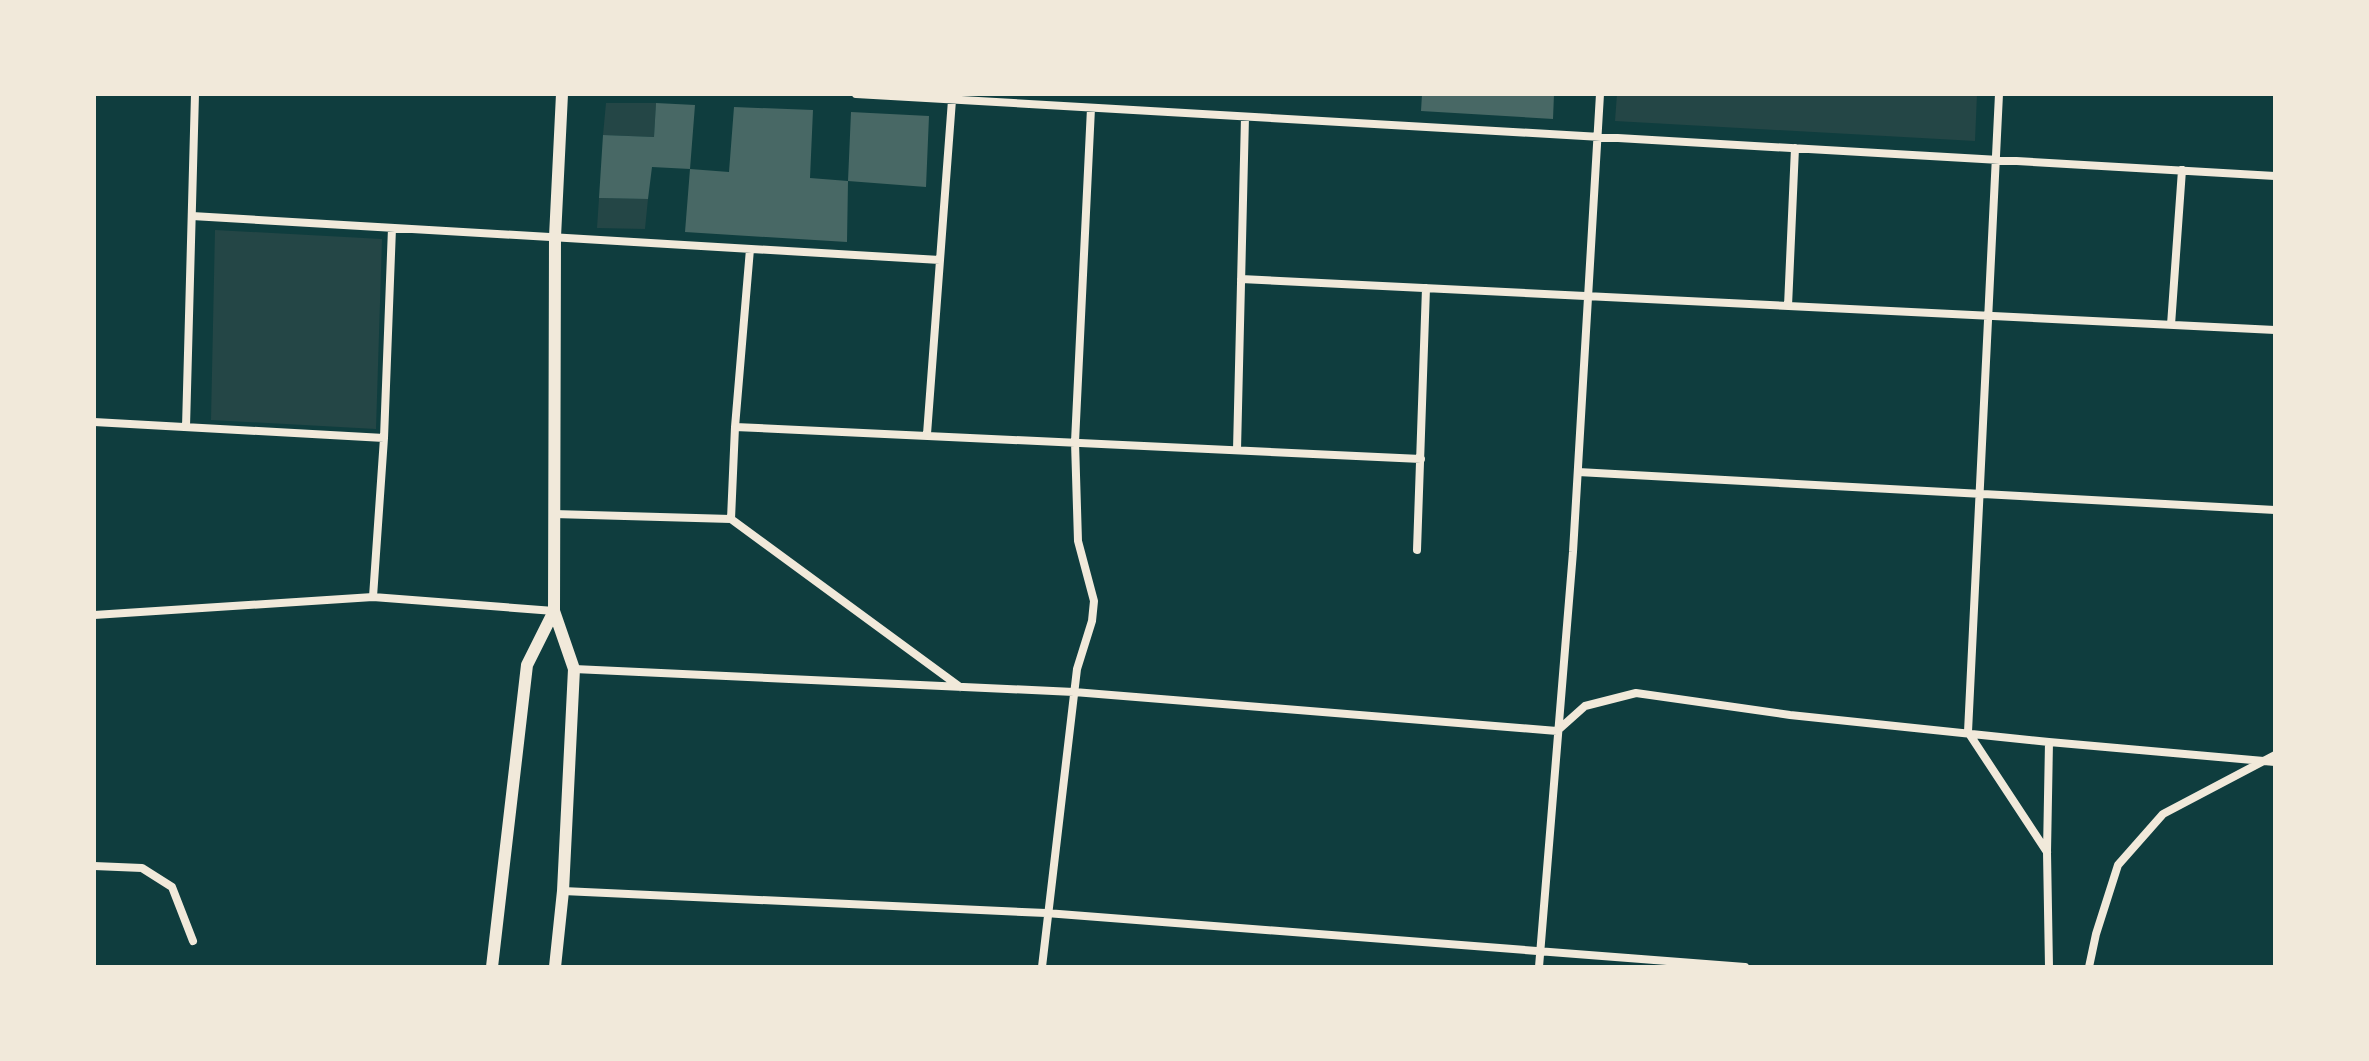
<svg xmlns="http://www.w3.org/2000/svg" width="2369" height="1061" viewBox="0 0 2369 1061" font-family="Karla,sans-serif">
  <rect width="100%" height="100%" fill="#0f3d3e"/>
  <path fill="#244646" d="M1617,94H1977L1975,141L1615,121Z
    M606,103H656L654,137L603,135Z
    M599,198L648,199L645,229L597,228Z
    M215,230L382,239L376,429L211,420Z"/>
  <path fill="#486865" d="M1422,94H1554L1553,119L1421,111Z
    M656,103L695,105L690,169L652,167L648,199L599,198L603,135L654,137Z
    M734,107L813,110L810,178L848,181L847,242L685,232L690,169L729,172Z
    M851,112L929,116L926,187L848,181Z"/>
  <g fill="none" stroke-linecap="round" stroke-linejoin="round">
    <path stroke="#f1e9da" stroke-width="8" d="M856,94L2275,176
      M1999,94L1968,732L2047,852
      M192,216L940,260
      M1241,279L2275,330
      M1788,306L1795,148
      M2171,325L2182,170
      M94,422L384,438
      M186,427L195,94
      M735,427L1421,459
      M927,434L952,100
      M1237,450L1245,117
      M1578,472L2275,510
      M554,514L731,519L960,687
      M731,519L735,427L750,249
      M1417,550L1426,288
      M373,597L384,438L392,228
      M94,615L373,597L554,611
      M574,669L1074,692L1557,731L1585,706L1636,693L1790,715L2049,742L2275,762
      M94,866L142,868L172,887L193,941
      M563,891L1046,913L1745,967
      M1042,967L1077,669L1092,621L1094,601L1078,541L1075,442L1091,108
      M1539,967L1573,552L1600,94
      M2049,967L2047,852L2049,742
      M2089,967L2096,934L2118,865L2163,814L2275,755"/>
    <path stroke="#f1e9da" stroke-width="12" d="M492,967L527,665L554,611
      M555,967L563,891L574,669L554,611L555,237L562,94"/>
  </g>
  <rect width="2369" height="1061" fill="none" stroke="#f1e9da" stroke-width="192"/>
</svg>
